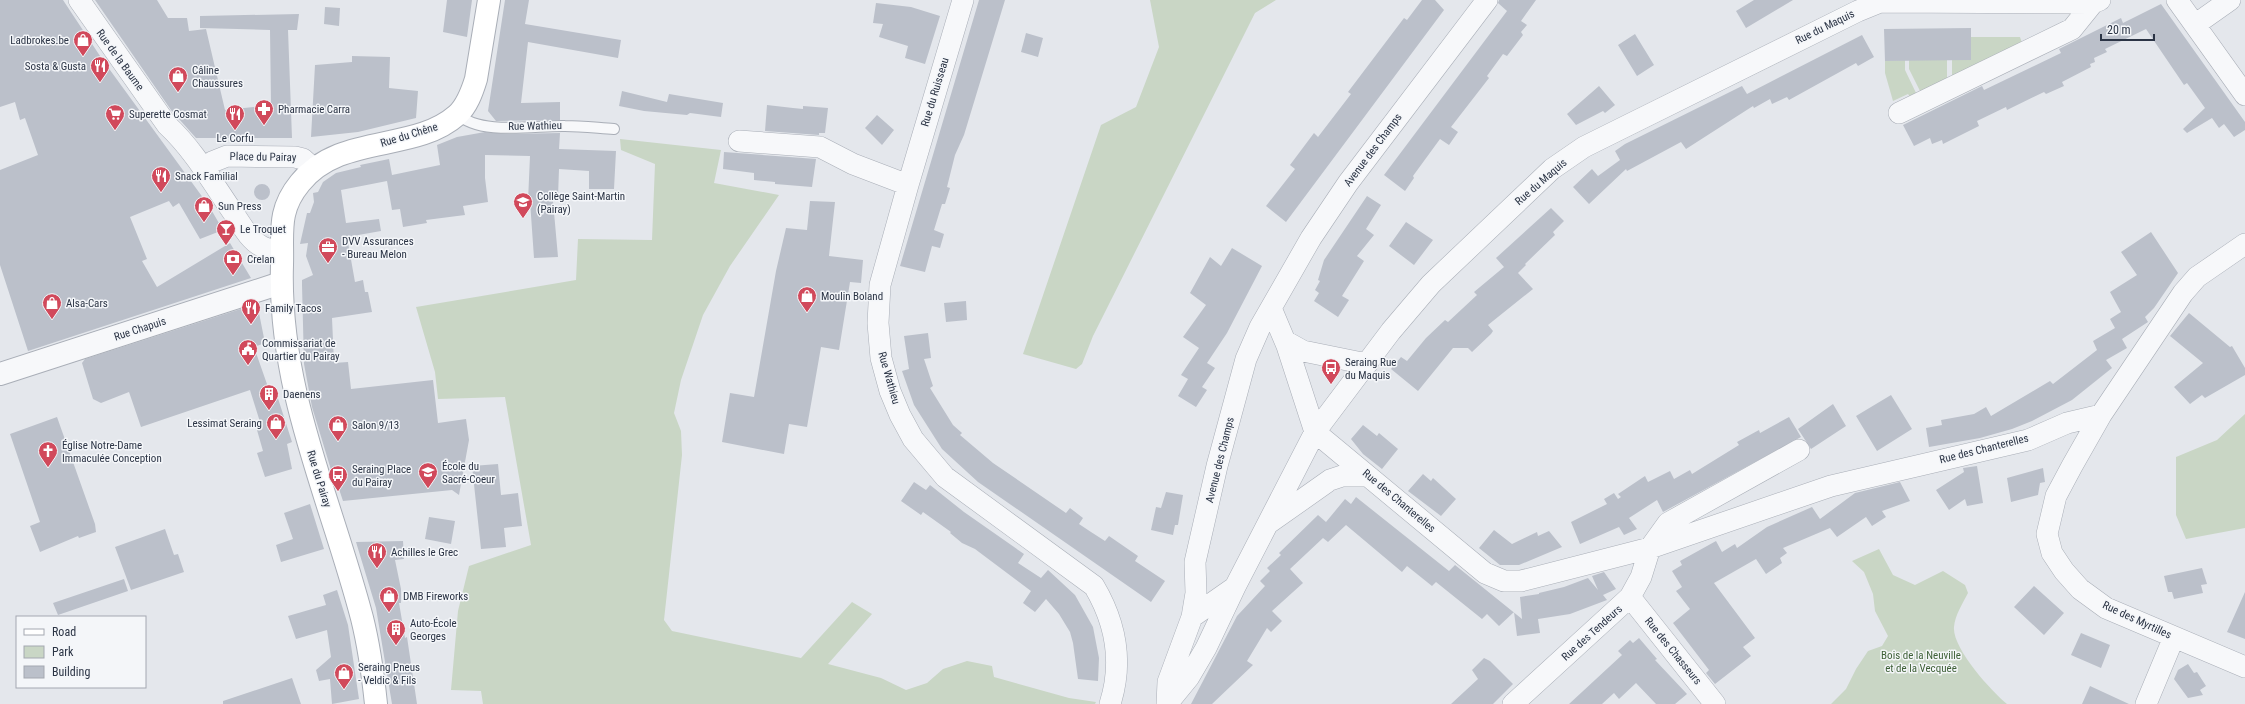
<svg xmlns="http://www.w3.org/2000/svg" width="2245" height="704" font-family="'Roboto Condensed',sans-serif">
	<rect width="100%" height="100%" fill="#e4e7ec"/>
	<path fill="#c9d6c5" d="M1150 0H1276L1255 13 1093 336 1082 364 1076 369 1023 354 1101 125 1136 107 1159 47Z
		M1971 37H2020L2022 43 1952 78V60L1971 59Z
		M1905 60V70L1917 95 1911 98 1908 94 1893 101 1885 73V61Z
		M1909 60H1947V80L1921 93 1909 69Z
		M620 139 721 150 714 183 779 195 730 266 703 315 681 380 674 413 681 431 682 455 664 620 672 631 801 658 852 602 872 614 828 664 881 678 906 690 927 683 943 669 967 661 992 666 994 677 1069 698 1096 702 1095 704H483L481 691 451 690 458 611 469 566 531 545 505 397 438 399 435 372 416 307 576 280 578 239 652 240 655 164 621 150Z
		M2245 414V528L2186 539 2176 515V457L2217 440Z
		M1879 549 1893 575 1915 585 1943 571 1965 585 1968 593C1963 603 1955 615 1954 627 1952 648 1991 691 2007 704H1831L1846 689 1856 669 1868 651 1882 646 1888 636 1875 611 1873 594 1864 572 1852 561Z"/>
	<path fill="#bbc0ca" d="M0 0H63L102 59 209 206 223 230 200 239 179 203 173 207 169 201 130 217 147 259 142 261 157 287 230 243 251 278 28 351 0 265V170L38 155 25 118 20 120 15 102 0 107Z
		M95 0H157L168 18H187L189 31 206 29 225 110 271 105 270 30 200 28V16L299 14 297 30H288L292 138H196L171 110Z
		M447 0H472L467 37 443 32Z
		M505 0H529L525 24 621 40 618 58 528 42 521 103 560 102V120L496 121 488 111Z
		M979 0H1005L964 135 955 155 947 187 950 188 945 204H942L934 230 944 234 940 248 932 246 925 272 900 266Z
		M1422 0H1435L1444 10 1286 222 1266 206 1295 169 1290 165 1314 133 1318 137 1351 94 1348 92 1404 18 1407 20Z
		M1499 0H1536L1521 21 1527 25 1521 32 1523 35 1507 56 1503 54 1487 76 1489 78 1451 127 1458 132 1449 145 1440 139 1413 176 1414 178 1405 191 1384 175 1507 11 1498 3Z
		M1754 0H1793L1746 28 1736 11Z
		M876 3 911 7 940 16 925 64 905 58 908 46 879 37 883 24 873 23Z
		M2161 4 2245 122V130L2234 137 2224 124 2219 128 2212 118 2187 133 2183 129 2205 108 2187 83 2184 85 2146 29 2105 49 2107 52 2094 58 2095 62 2090 64 2091 67 2062 82 2064 86 2046 94 2044 92 2007 110 2006 107 1977 121 1979 126 1943 144 1942 140 1932 144 1930 138 1914 146 1903 125 1982 86 1984 90 2061 53 2059 49 2121 18 2123 23Z
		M325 7 340 8 339 26 324 24Z
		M1971 28V60L1885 61 1884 29Z
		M1026 33 1043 38 1038 57 1021 52Z
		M1635 34 1654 65 1637 76 1618 45Z
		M1862 35 1874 57 1858 66 1856 63 1789 100 1787 97 1772 104 1770 99 1754 108 1753 106 1686 149 1681 142 1627 171 1626 169 1589 204 1573 187 1592 169 1598 176 1620 160 1615 151 1625 144 1742 86 1747 94Z
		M352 56 390 57 389 88 418 91 416 118 358 132 311 137 315 65 352 62Z
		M1599 86 1615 105 1605 113 1603 111 1576 125 1567 114Z
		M622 91 667 102 669 94 723 103 721 117 690 113 687 115 644 111 619 106Z
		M767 105 793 108 803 109V106L828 108 825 133H819V135L765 131Z
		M877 115 894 130 882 145 865 128Z
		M485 132 509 134 560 133 559 149 616 151 614 189H589V171L559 169 558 197 553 201 558 257 534 258 530 201H528L530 156 485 155V178L488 202 463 206 465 215 426 220 427 223 403 227 400 209 392 210 387 181 341 190 346 223 379 219 381 231 347 237 355 282 363 280 365 292H368L372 312 332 318 334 363 348 362 351 389 433 380 438 423 466 419 469 440 459 495 452 490 343 501 337 483H335L312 407 304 364 302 285V280L313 275 306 256 308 243 300 244 307 213H310L314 202 313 193 318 192 323 182 336 173 361 167 360 165 389 159 392 175 440 165 437 145 457 137Z
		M724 152 816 159 812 187 775 184V182L754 180V173L723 169Z
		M254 192a8 8 0 1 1 16 0a8 8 0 1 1-16 0Z
		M1367 196 1381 205 1366 229 1374 235 1357 256 1364 261 1342 296 1349 300 1338 317 1314 301 1319 293 1315 290 1320 281 1318 280 1324 260Z
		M810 201 835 202 829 256 863 260 861 283 850 282 839 350 821 347 807 427 789 424 784 454 722 442 730 393 754 397 776 271 786 228 807 230Z
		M1551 208 1564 221 1553 232 1555 235 1525 264 1526 265 1518 273 1533 289 1488 325 1493 331 1491 334 1472 352 1468 348H1453L1418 391 1391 369 1401 357 1407 361 1426 338 1445 320 1448 322 1477 295 1474 292 1504 267 1496 258Z
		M1406 222 1433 240 1414 265 1389 246Z
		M2151 232 2178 273 2154 308 2145 317 2148 322 2122 339 2127 348 2106 360 2112 368 2072 400 2032 421 2012 429 1980 438 1929 447 1926 428 1942 425 1941 420 1974 414 1986 407 1991 416 2050 381 2053 384 2097 350 2093 341 2115 328 2110 319 2121 312 2110 292 2137 275 2121 252Z
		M1232 248 1262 266 1227 333 1207 363 1215 368 1202 387 1207 390 1196 407 1178 396 1188 379 1181 375 1199 348 1183 337 1206 305 1190 293 1210 257 1221 266Z
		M966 301 967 320 946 322 944 303Z
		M253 305 258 308 265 343 254 347 268 387 274 386 292 442 287 444 292 469 265 477 257 453 263 451 255 423 260 422 250 390 141 427 129 392 101 403 93 399 82 363 85 359Z
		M2189 313 2230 347 2232 346 2245 368V375L2205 398 2202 395 2190 404 2174 387 2203 363 2170 336Z
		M928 333 931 358 924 359 933 386 930 388 953 425 962 433 960 435 993 463 1066 513 1070 508 1083 518 1079 524 1091 532 1105 541 1109 536 1138 556 1135 561 1165 581 1151 602 978 482 942 449 914 405 902 371 909 369 904 336Z
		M1891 395 1912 429 1877 451 1856 416Z
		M1833 404 1846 426 1811 449 1798 429Z
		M57 417 95 524 96 532 79 538 78 536 40 552 30 526 40 522 10 434Z
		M1789 417 1801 437 1663 512 1657 500 1629 518 1637 529 1624 535 1619 527 1580 544 1571 522 1607 504 1604 499 1614 493 1618 499 1621 497 1618 494 1645 476 1648 482 1670 471 1674 479 1690 470 1692 474 1739 445 1737 442 1759 430 1760 433Z
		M1363 425 1377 436 1379 433 1398 449 1382 469 1363 454 1351 439Z
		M498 464 501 495 518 493 522 526 504 528 506 547 481 549 472 466Z
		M1977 466 1983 503 1967 506 1965 499 1949 510 1936 490 1964 472 1963 468Z
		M2043 468 2045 482 2040 483 2038 495 2011 502 2007 478Z
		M1423 474 1431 481 1433 478 1456 499 1441 516 1408 491Z
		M914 482 926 490 930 485 964 512 1024 554 1018 563 1041 578 1048 570 1075 595 1093 627 1099 658 1098 681 1078 679 1073 643 1070 632 1059 614 1046 599 1035 612 1023 603 1031 591 975 549 962 543 950 533 951 532 923 512 921 515 901 501Z
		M1900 482 1910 501 1882 511 1886 517 1872 526 1866 517 1837 537 1830 528 1783 548 1787 553 1780 558 1782 563 1766 574 1756 559 1714 583 1755 638 1743 647 1751 656 1715 684 1706 673 1709 670 1673 623 1690 609 1676 591 1682 587 1672 571 1682 565 1680 561 1716 541 1722 552 1735 544 1737 548 1767 527 1812 507 1820 519 1855 493Z
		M1166 492 1183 495 1178 525H1175L1173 535 1151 530 1156 507 1161 508Z
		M1356 497 1449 571 1455 565 1522 619 1520 597 1539 594V593L1564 587 1588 578 1598 590 1592 576 1604 572 1616 589 1603 595 1607 600 1570 614 1538 619 1540 633 1517 636 1514 612 1499 626 1487 614 1482 619 1436 582 1432 586 1407 566 1402 572 1346 525 1328 542 1323 538 1290 569 1303 583 1272 611 1282 621 1271 632 1267 628 1247 661 1253 665 1212 704H1191L1237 616 1265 586 1260 581 1270 571 1267 568 1281 555 1279 553 1318 515 1326 522 1345 499 1351 504Z
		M310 504 324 549 281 562 276 545 293 539 284 513Z
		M429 517 455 521 451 544 425 539Z
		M165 529 174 555 178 554 184 572 131 590 115 547Z
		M1494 530 1512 544 1537 532 1538 536 1549 531 1562 547 1519 565H1500L1479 548Z
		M403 541 404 559 395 560 401 589V603H399L405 638 407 637 417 704H392L376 608 356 542Z
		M2202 568 2207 584 2201 585 2203 593 2174 599 2172 592H2168L2164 576Z
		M124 579 128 591 58 615 53 603Z
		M2034 586 2064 613 2044 635 2014 607Z
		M337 590 348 625 359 699 332 704 330 679 319 681 316 670 331 657 327 630 296 639 288 616 326 605 323 595Z
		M2245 592V639L2227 632Z
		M2081 633 2110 645 2101 668 2071 655Z
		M1639 638 1657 659 1655 660 1687 694 1675 704H1656L1636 683 1619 699 1614 693 1602 704H1569L1622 655 1618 651 1630 640 1633 643Z
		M1484 658 1490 661 1513 684 1493 704H1451L1478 679 1472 670Z
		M2188 664 2194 673 2197 672 2206 686 2200 690 2203 695 2188 698 2174 679 2178 670Z
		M292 678 301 704H223V701Z
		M2090 686 2129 704H2082Z"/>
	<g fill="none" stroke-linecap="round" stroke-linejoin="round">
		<g stroke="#a9aeb7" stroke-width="12">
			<path id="service" d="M458 114C479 136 537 125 565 126 581 126 598 128 614 129"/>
		</g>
		<g stroke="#a9aeb7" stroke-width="22">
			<path id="minor" d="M79 0 167 125C193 149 212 182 232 211 240 222 248 239 261 246 267 250 275 250 282 250
				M963 0 908 185 880 285 878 323 881 358 890 391 900 415 913 439 945 477 1094 586C1116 623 1123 663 1110 704
				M2177 0 2245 95
				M1881 2 2093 3 2100 0
				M2196 24 2230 0
				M1899 113 2072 29 2093 3
				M739 141 820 147 853 164 908 185
				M207 174 212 162 227 156 295 157 303 159 313 168
				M2245 244 2197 277 2183 293 2101 415 2072 466 2056 496 2047 534 2052 553 2064 571 2080 589 2106 608 2245 667
				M1271 308 1287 346 1315 432
				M1285 341 1303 351 1367 364
				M1315 432 1485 573 1504 581H1521L1650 548 1831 486 2028 440 2067 423 2101 415
				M1269 523 1330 480 1342 476H1368
				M1630 597 1715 704
				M1192 617 1196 593 1195 562 1217 466 1246 359 1260 327 1311 238 1348 183 1487 0
				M1167 704 1189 677 1206 648 1235 587 1315 432 1391 331 1431 284 1552 169 1584 147 1858 11 1885 0
				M1167 704 1168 682 1192 617 1235 587
				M1513 704 1630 597 1641 577 1650 548 1668 523 1799 450
				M2146 704 2174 637"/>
		</g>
		<g stroke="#a9aeb7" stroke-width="24">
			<path id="tertiary" d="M0 374 281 283"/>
		</g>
		<g stroke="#a9aeb7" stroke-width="24">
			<path id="secondary" d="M376 704C373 675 369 646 362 618 331 499 278 391 282 265 283 232 277 211 300 183 340 133 414 153 457 115 467 106 472 92 476 79L489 0"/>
		</g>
		<use href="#service" stroke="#f7f8fa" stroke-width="10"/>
		<use href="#minor" stroke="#f7f8fa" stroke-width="21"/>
		<use href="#tertiary" stroke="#f7f8fa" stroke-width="22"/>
		<use href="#secondary" stroke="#fff" stroke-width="22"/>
	</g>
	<defs>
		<g id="shop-pin" transform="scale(1)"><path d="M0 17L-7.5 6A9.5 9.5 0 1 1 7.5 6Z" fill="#d1495b" stroke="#f4f6f9"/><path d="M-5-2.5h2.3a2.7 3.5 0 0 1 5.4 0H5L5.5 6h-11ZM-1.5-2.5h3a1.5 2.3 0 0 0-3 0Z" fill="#fff"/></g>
		<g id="restaurant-pin" transform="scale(1)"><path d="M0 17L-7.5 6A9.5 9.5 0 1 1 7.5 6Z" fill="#d1495b" stroke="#f4f6f9"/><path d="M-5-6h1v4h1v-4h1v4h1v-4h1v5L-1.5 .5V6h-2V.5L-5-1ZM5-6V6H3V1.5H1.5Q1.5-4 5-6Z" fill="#fff"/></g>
		<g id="pharmacy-pin" transform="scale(1)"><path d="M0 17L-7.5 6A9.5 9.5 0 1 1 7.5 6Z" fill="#d1495b" stroke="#f4f6f9"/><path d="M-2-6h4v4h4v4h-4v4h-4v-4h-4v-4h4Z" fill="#fff"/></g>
		<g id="supermarket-pin" transform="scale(1)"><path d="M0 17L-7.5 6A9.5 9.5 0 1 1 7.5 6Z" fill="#d1495b" stroke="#f4f6f9"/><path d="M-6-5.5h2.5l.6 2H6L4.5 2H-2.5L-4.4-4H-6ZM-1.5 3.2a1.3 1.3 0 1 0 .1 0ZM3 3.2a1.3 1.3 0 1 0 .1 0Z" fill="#fff"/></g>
		<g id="school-pin" transform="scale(1)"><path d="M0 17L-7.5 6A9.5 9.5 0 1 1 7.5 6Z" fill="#d1495b" stroke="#f4f6f9"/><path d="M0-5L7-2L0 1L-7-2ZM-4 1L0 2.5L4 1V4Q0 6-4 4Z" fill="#fff"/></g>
		<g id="bar-pin" transform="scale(1)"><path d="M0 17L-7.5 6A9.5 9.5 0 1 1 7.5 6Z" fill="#d1495b" stroke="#f4f6f9"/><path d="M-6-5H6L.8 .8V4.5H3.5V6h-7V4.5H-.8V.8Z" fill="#fff"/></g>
		<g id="office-pin" transform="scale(1)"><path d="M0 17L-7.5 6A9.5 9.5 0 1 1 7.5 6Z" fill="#d1495b" stroke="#f4f6f9"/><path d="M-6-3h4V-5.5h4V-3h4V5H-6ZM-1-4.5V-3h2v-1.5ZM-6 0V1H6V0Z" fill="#fff"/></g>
		<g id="bank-pin" transform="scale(1)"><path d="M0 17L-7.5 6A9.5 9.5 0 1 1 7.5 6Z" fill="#d1495b" stroke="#f4f6f9"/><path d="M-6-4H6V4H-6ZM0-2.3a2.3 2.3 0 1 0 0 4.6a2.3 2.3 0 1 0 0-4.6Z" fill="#fff"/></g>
		<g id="civic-pin" transform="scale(1)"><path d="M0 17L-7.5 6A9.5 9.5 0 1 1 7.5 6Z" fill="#d1495b" stroke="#f4f6f9"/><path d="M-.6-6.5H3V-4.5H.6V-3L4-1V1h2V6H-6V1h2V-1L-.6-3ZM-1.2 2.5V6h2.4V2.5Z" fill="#fff"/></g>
		<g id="bus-pin" transform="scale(1)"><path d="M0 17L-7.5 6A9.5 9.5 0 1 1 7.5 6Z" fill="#d1495b" stroke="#f4f6f9"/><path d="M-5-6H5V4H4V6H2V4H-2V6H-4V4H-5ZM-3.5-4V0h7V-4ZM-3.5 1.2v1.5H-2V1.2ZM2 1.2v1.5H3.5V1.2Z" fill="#fff"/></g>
		<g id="building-pin" transform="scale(1)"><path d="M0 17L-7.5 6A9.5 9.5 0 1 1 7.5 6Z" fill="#d1495b" stroke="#f4f6f9"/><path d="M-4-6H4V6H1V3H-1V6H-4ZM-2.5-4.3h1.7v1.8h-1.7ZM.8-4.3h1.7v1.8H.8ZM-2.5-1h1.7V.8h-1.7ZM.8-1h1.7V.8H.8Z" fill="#fff"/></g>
		<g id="church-pin" transform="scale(1)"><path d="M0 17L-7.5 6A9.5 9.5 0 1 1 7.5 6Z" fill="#d1495b" stroke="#f4f6f9"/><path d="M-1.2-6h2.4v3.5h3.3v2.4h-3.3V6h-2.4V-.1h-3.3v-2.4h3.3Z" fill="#fff"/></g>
	</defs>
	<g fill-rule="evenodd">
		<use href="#shop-pin" x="83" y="40"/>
		<use href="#restaurant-pin" x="100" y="66"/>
		<use href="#shop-pin" x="178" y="76"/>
		<use href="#pharmacy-pin" x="264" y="109"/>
		<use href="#supermarket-pin" x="115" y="114"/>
		<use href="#restaurant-pin" x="235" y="114"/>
		<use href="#restaurant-pin" x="161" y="176"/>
		<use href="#school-pin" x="523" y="202"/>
		<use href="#shop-pin" x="204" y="206"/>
		<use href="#bar-pin" x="226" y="229"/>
		<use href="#office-pin" x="328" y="247"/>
		<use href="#bank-pin" x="233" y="259"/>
		<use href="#shop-pin" x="807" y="296"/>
		<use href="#shop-pin" x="52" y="303"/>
		<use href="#restaurant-pin" x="251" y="308"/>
		<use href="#civic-pin" x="248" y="349"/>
		<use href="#bus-pin" x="1331" y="368"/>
		<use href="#building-pin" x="269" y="394"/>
		<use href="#shop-pin" x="276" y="423"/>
		<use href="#shop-pin" x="338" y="425"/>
		<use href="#church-pin" x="48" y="451"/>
		<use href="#school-pin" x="428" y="472"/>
		<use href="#bus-pin" x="338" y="475"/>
		<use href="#restaurant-pin" x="377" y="552"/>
		<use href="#shop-pin" x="389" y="596"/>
		<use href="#building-pin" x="396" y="629"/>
		<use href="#shop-pin" x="344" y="673"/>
	</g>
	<g text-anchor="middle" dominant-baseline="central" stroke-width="3" stroke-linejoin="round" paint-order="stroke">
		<g font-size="11" fill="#2b3445" stroke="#f4f6f9">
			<text transform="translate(1825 27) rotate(-26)">Rue du Maquis</text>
			<text transform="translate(120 60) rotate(54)">Rue de la Baume</text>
			<text transform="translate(935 92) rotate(-73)">Rue du Ruisseau</text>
			<text transform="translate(535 126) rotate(-1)">Rue Wathieu</text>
			<text transform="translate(409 135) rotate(-17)">Rue du Chêne</text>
			<text transform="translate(1373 150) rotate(-53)">Avenue des Champs</text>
			<text transform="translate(263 157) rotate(1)">Place du Pairay</text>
			<text transform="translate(1541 182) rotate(-41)">Rue du Maquis</text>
			<text transform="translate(140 329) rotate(-18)">Rue Chapuis</text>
			<text transform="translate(889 378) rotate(74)">Rue Wathieu</text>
			<text transform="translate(1984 449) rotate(-14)">Rue des Chanterelles</text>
			<text transform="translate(1220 460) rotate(-76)">Avenue des Champs</text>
			<text transform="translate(319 479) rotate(73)">Rue du Pairay</text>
			<text transform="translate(1399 501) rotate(40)">Rue des Chanterelles</text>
			<text transform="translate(2137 620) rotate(25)">Rue des Myrtilles</text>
			<text transform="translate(1592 633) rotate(-42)">Rue des Tendeurs</text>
			<text transform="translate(1673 651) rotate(51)">Rue des Chasseurs</text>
		</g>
		<g font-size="11" fill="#2b3445" stroke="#f4f6f9" text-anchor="start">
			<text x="69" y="40" text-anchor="end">Ladbrokes.be</text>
			<text x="86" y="66" text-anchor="end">Sosta &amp; Gusta</text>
			<text x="192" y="70">Câline<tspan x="192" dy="13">Chaussures</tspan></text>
			<text x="278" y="109">Pharmacie Carra</text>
			<text x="129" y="114">Superette Cosmat</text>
			<text x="235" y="138" text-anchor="middle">Le Corfu</text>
			<text x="175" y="176">Snack Familial</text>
			<text x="537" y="196">Collège Saint-Martin<tspan x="537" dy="13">(Pairay)</tspan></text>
			<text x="218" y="206">Sun Press</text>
			<text x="240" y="229">Le Troquet</text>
			<text x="342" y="241">DVV Assurances<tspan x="342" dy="13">- Bureau Melon</tspan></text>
			<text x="247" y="259">Crelan</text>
			<text x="821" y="296">Moulin Boland</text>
			<text x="66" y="303">Alsa-Cars</text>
			<text x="265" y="308">Family Tacos</text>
			<text x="262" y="343">Commissariat de<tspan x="262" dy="13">Quartier du Pairay</tspan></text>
			<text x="1345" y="362">Seraing Rue<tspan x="1345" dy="13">du Maquis</tspan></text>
			<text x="283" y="394">Daenens</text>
			<text x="262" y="423" text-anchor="end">Lessimat Seraing</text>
			<text x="352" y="425">Salon 9/13</text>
			<text x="62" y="445">Église Notre-Dame<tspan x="62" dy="13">Immaculée Conception</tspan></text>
			<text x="442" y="466">École du<tspan x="442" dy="13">Sacré-Coeur</tspan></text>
			<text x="352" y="469">Seraing Place<tspan x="352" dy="13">du Pairay</tspan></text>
			<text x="391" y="552">Achilles le Grec</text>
			<text x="403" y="596">DMB Fireworks</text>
			<text x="410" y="623">Auto-École<tspan x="410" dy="13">Georges</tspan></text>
			<text x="358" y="667">Seraing Pneus<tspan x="358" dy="13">- Veldic &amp; Fils</tspan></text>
		</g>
		<g font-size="11" fill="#3f6138" stroke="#f4f6f9">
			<text x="1921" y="655">Bois de la Neuville<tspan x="1921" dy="13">et de la Vecquée</tspan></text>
		</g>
	</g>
	<rect x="16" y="616" width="130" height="72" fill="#f4f6f9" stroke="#a4a8b1"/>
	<rect x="24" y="629" width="20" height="6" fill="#ffffff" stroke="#a4a8b1"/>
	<text x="52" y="636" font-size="12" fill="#2b3445">Road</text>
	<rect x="24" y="646" width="20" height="12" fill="#c9d6c5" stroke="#a4a8b1"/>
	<text x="52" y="656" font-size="12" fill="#2b3445">Park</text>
	<rect x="24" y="666" width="20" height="12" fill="#bbc0ca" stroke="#a4a8b1"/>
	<text x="52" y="676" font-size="12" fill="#2b3445">Building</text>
	<path d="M2101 34v6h53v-6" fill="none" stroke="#2b3445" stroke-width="2"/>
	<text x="2107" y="34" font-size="12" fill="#2b3445" stroke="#f4f6f9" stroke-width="3" paint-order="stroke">20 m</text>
</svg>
